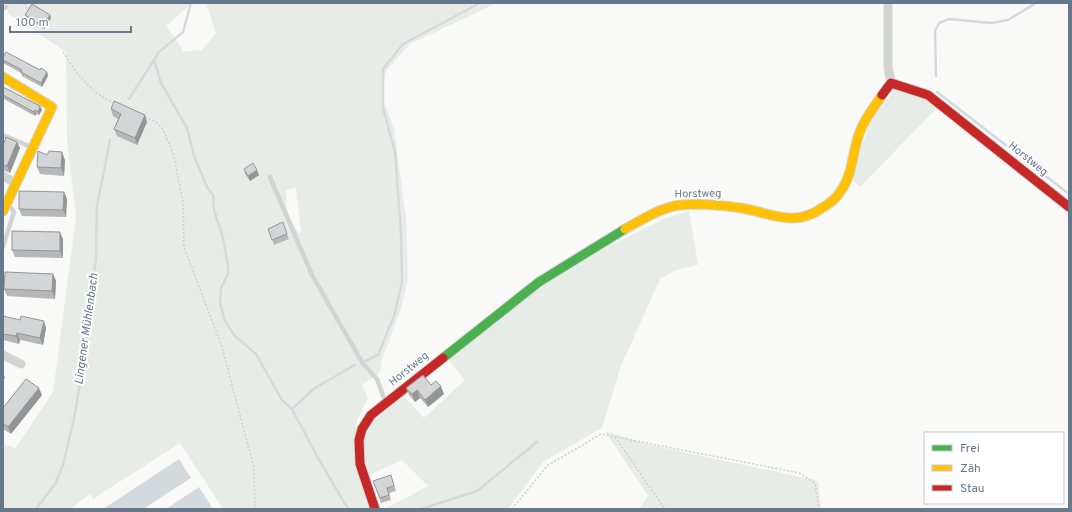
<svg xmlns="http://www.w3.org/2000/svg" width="1072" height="512" font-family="Overpass,sans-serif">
	<rect width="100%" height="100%" fill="#f9f9f8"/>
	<path fill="#e8ece6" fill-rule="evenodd" d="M5 3H192L166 26 182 48V52L202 50 216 33 206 3H497L410 44 386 71 382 96 394 129 406 218 408 279 401 309 382 359 380 373 362 385 368 398 357 420 356 436 404 396 424 418 465 380 447 358 520 301 602 250 663 219 689 211 698 265 676 270 660 279 621 366 602 428 544 461 508 509H385L428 486 402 460 367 476 378 509H223L180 443 93 499 90 494 70 509H3V443L15 449 53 392 76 217 67 139 66 52 9 14ZM296 188 301 233 300 234 287 217 286 190Z
		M894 91 911 92 938 107 860 187 852 180 867 130 876 113Z
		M605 431 646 444 815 480 818 482 821 509H639L648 496Z"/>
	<path fill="#d3dade" d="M179 459 191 478 143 509H103Z
		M199 487 213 509H166Z"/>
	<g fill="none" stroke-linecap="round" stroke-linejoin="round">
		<path stroke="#d3dade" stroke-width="2.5" d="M154 60 161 83 187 128 194 156 207 187 213 195 214 210 223 238 228 266V274L221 288 220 302 224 319 234 335 256 354 282 400 292 409 318 458 348 509
			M936 76 935 31 939 23 949 19 991 23 1008 20 1036 3
			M937 92 1069 194
			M129 99 159 52 183 32 191 3
			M365 361 378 355 394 316 402 282 401 233 395 152 383 108V69L403 44 480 3
			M292 409 315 388 355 365
			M36 509 55 484 63 465 75 414 84 357 96 257 97 206 110 140
			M421 509 477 491 537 442"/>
		<g stroke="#d6d7d7" stroke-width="11">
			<path id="fast" d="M443 358 539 282 625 229"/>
		</g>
		<g stroke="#d6d7d7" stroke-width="11">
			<path id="slow" d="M3 77 52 107 3 211
				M625 229C641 220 662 207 680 205 700 203 721 205 741 208 771 213 794 228 822 208 829 204 836 199 840 192 854 174 852 149 861 129 866 117 875 106 882 95"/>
		</g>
		<g stroke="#d6d7d7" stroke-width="11">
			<path id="jam" d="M882 95 891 83 928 95 1069 207
				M375 509 360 464 359 440 362 429 371 415 443 358"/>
		</g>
		<path stroke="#cecfd1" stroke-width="1.5" stroke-dasharray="2 2" stroke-linecap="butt" d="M25 3 27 9
			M63 52C76 73 91 93 114 103
			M145 117 156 122 163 129 174 156 183 203 184 247 222 347 254 468 255 509
			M615 437 665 509
			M512 509 547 466 601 434 799 473 815 483 819 509"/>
		<path stroke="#d2d3d3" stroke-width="4.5" d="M3 9 6 7
			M3 135 31 147
			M270 177 312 275 363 364 377 379 385 401
			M3 247 14 212 11 208 6 207"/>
		<path stroke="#d2d3d3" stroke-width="9" d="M888 3V67L891 83
			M3 176 15 183
			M3 355 21 364"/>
		<use href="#fast" stroke="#4caf50" stroke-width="9"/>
		<use href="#slow" stroke="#ffc107" stroke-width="9"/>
		<use href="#jam" stroke="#c62828" stroke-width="9"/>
	</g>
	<path fill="#b6b7b8" d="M25 15H50L51 18 44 29 26 17Z
		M3 57 40 70 47 72 48 76 42 87 22 76 21 73 3 63Z
		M3 87 40 106 42 110 39 115 36 114 35 116 4 99 3 101Z
		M111 109 147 122 137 145 117 136 114 129 118 119 113 116Z
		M3 142H17L20 148 10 173 3 170Z
		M47 155 65 160 64 176 40 174 37 167Z
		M244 169 259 175 250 181 245 174Z
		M64 192 67 199 66 217 22 216 19 209Z
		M283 222 289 239 274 245 268 229Z
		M63 239V258L15 257 12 250Z
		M53 274 56 281 55 299 7 296 4 289Z
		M3 316 46 328 43 345 20 340 19 344 3 340Z
		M431 385 444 394 428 407 420 398 415 402 409 395 406 388Z
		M42 395 11 434 3 429V408Z
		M391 475 396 491 389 493 391 500 381 503 373 481Z"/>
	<path fill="#949596" d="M50 15 51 18 44 29 43 26Z
		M47 72 48 76 42 87 41 83Z
		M40 106 42 110 39 115 38 112Z
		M35 110 36 114 35 116 34 112Z
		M145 115 147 122 137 145 135 138Z
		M17 142 20 148 10 173 7 166Z
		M62 152 65 160 64 176 61 168Z
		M257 170 259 175 250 181 248 176Z
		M64 192 67 199 66 217 63 210Z
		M60 232 63 239V258L60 251Z
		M53 274 56 281 55 299 52 291Z
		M44 321 46 328 43 345 40 338Z
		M17 333 20 340 19 344 16 336Z
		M3 373 5 378 3 380Z
		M441 386 444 394 428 407 425 400Z
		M39 388 42 395 11 434 8 427Z
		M417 390 420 398 415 402 412 394Z"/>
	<path fill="#d4d5d6" stroke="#949596" d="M32 4 50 15 43 26 25 15Z
		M6 52 40 70 41 68 47 72 41 83 21 72 22 70 3 60V57Z
		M3 87 40 106 38 112 35 110 34 112 3 95Z
		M114 101 145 115 135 138 114 129 121 114 111 109Z
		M6 137 17 142 7 166 3 165V142L4 143Z
		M38 151 47 155 49 151 62 152 61 168 37 167Z
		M253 163 257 170 248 176 244 169Z
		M19 191 64 192 63 210 19 209Z
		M283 222 287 234 272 240 268 229Z
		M12 231 60 232V251L12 250Z
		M5 272 53 274 52 291 4 289Z
		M3 316 20 320 21 316 44 321 40 338 17 333 16 336 3 334Z
		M423 375 431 385 436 381 441 386 425 400 417 390 412 394 406 388Z
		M26 379 39 388 8 427 3 423V408Z
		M391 475 394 486 387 488 389 495 380 498 373 481Z"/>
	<g text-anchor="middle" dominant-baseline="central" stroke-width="4" stroke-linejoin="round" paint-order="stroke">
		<g font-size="11" fill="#66788b" stroke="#fff">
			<text transform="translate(1028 159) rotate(39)">Horstweg</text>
			<text transform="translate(698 194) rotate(-1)">Horstweg</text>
			<text transform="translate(409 369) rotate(-39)">Horstweg</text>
		</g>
		<g font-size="12" font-style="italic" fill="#627a86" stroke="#fff">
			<text transform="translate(87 329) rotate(-82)">Lingener Mühlenbach</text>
		</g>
	</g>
	<rect width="1072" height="512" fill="none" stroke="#66788b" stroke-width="8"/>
	<rect x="924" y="432" width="140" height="72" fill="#ffffff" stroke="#c2c9d1"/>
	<rect x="932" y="445" width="20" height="6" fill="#4caf50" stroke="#c2c9d1"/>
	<text x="960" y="452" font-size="12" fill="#66788b">Frei</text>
	<rect x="932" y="465" width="20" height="6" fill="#ffc107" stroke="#c2c9d1"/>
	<text x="960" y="472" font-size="12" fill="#66788b">Zäh</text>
	<rect x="932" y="485" width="20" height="6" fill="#c62828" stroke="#c2c9d1"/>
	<text x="960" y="492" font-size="12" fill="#66788b">Stau</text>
	<path d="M10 26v6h121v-6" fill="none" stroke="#66788b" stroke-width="2"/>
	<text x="16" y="26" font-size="12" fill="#66788b" stroke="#ffffff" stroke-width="3" paint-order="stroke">100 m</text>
</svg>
